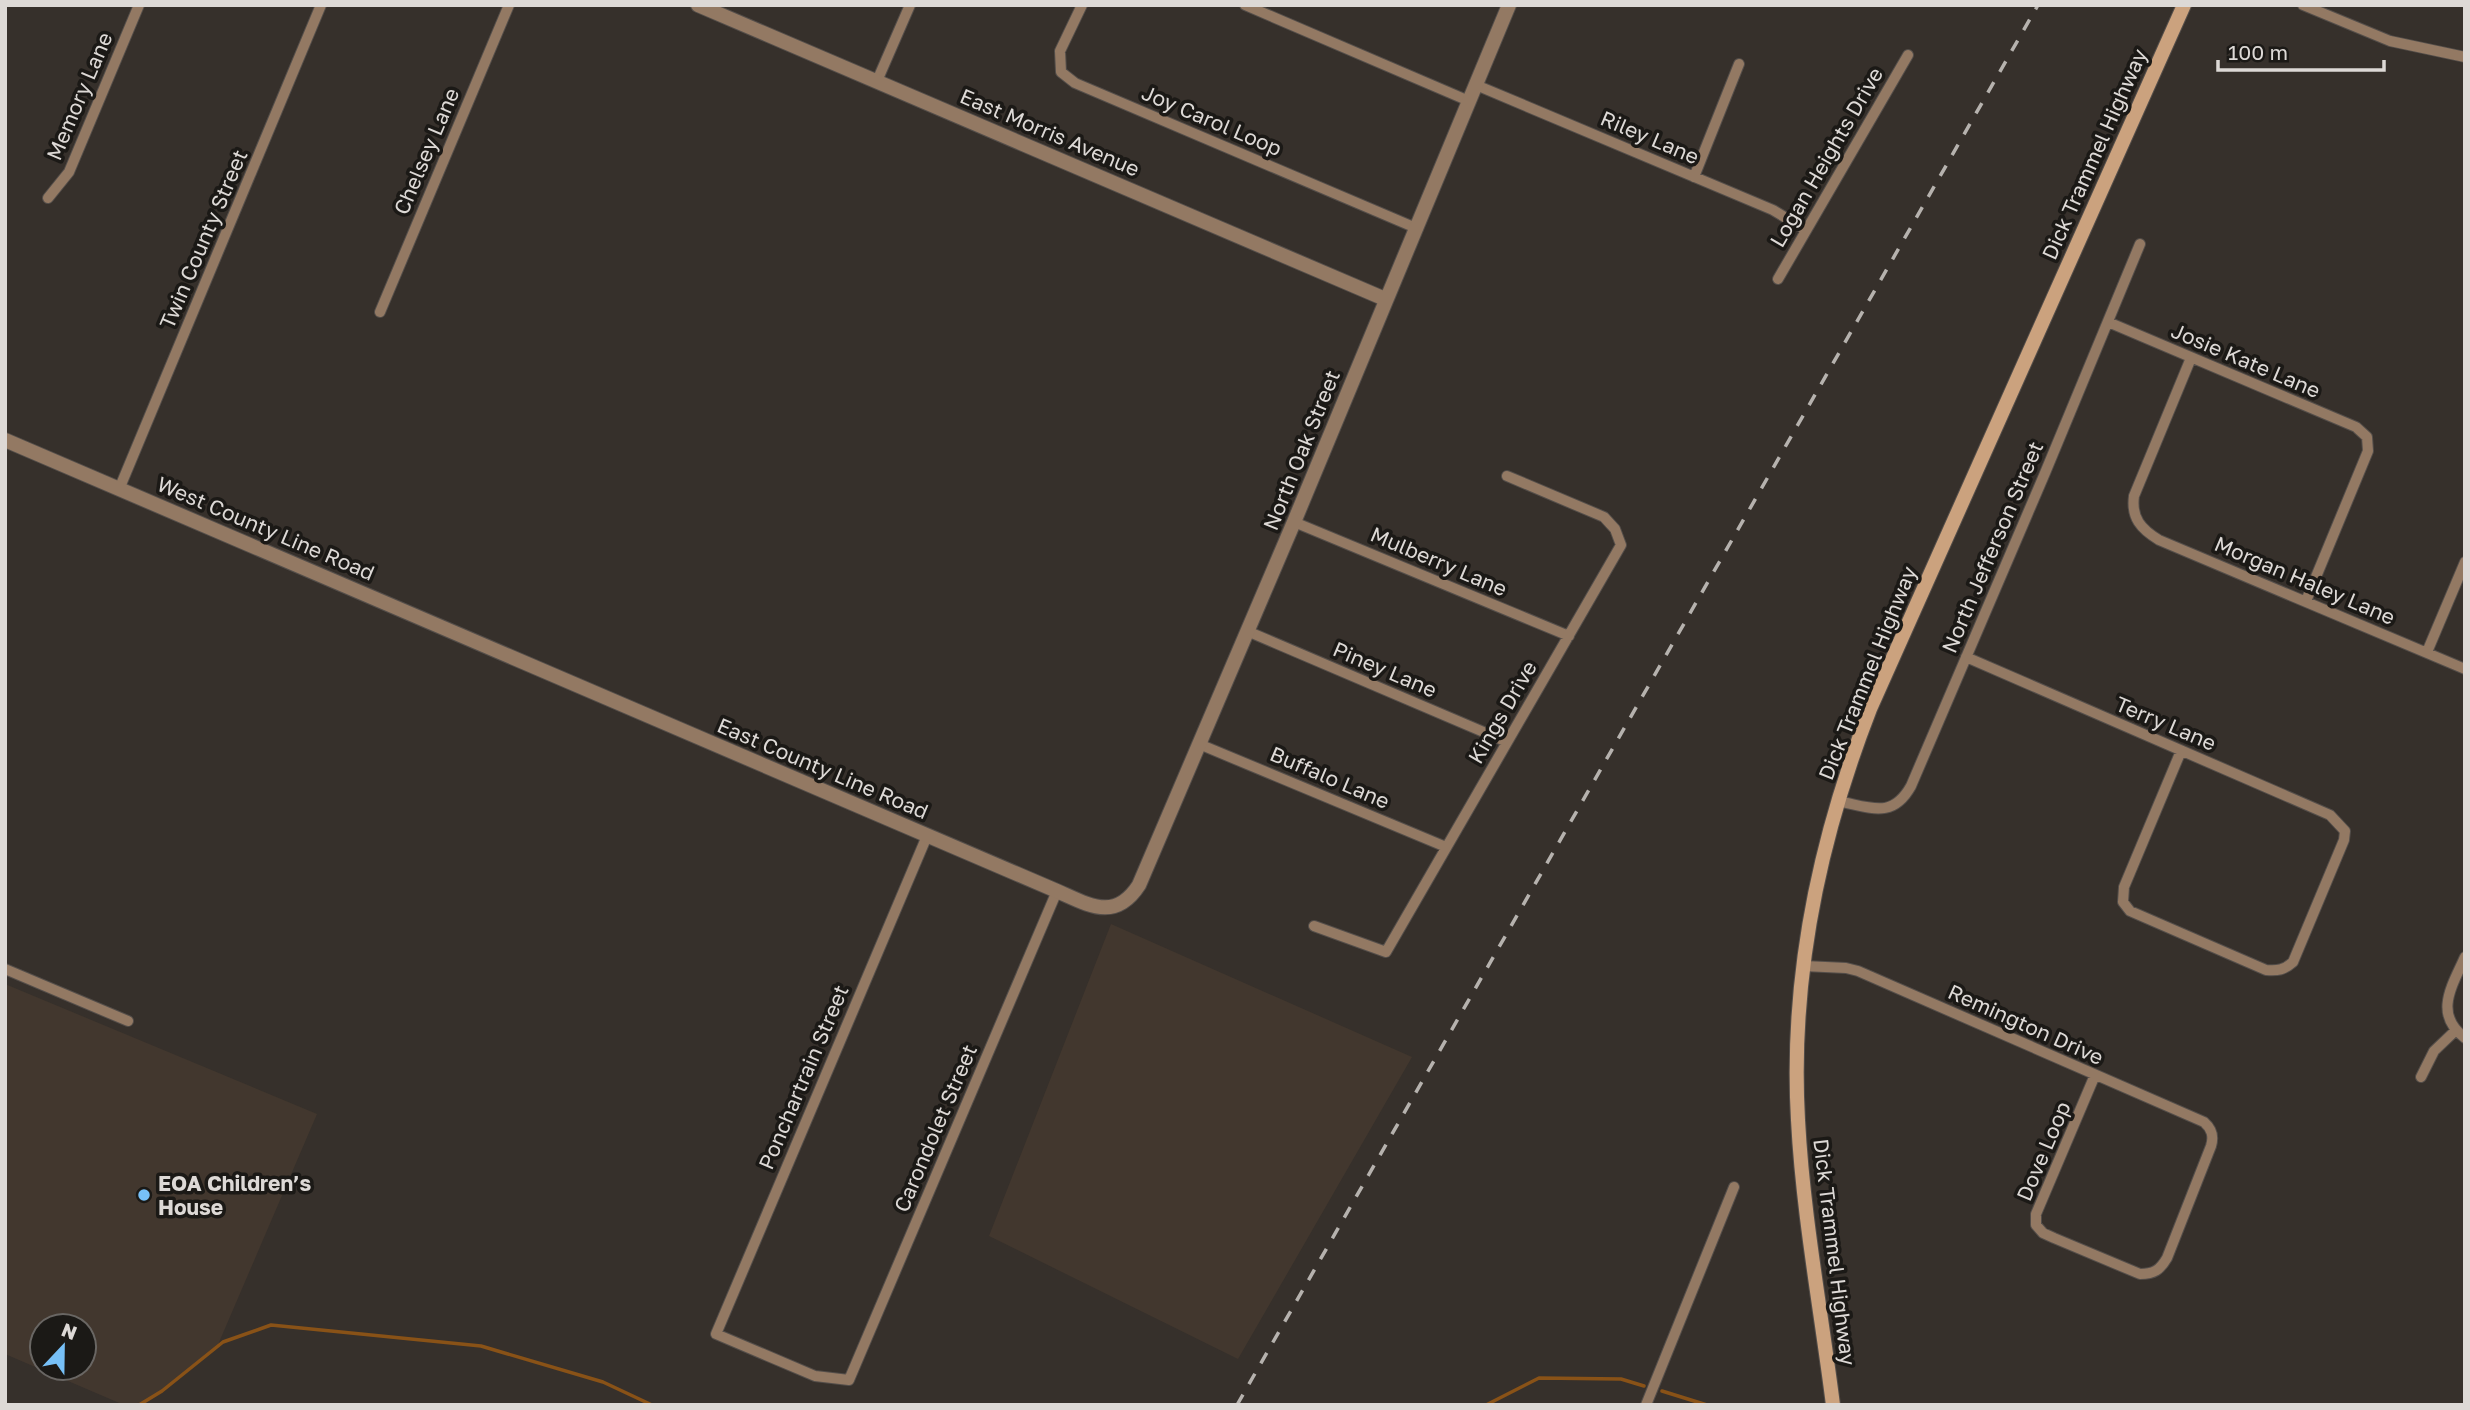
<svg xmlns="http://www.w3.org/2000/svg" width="2470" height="1410" font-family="'Golos Text',sans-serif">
	<rect width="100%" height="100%" fill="#36302b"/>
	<path fill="#42372e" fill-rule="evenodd" d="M1111 924 1412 1057 1238 1359 989 1236Z
		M5 984 317 1114 217 1347 162 1391 139 1405H124L5 1354ZM42 1326H84V1368H42Z"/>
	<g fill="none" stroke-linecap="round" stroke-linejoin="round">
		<path stroke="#895217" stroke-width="3.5" d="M1662 1391 1707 1405
			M139 1405 162 1391 223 1342 271 1325 481 1346 603 1382 652 1405
			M1486 1405 1539 1378 1621 1379 1644 1386"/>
		<g stroke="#544e4a" stroke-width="12">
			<path id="minor" d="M1082 5 1060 51 1061 72 1075 83 1416 228
				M1245 5 1469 101
				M2303 5 2390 41 2465 57
				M877 81 910 5
				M1476 85 1773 210 1806 230
				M1694 177 1739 64
				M48 198 69 172 139 5
				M1778 279 1908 55
				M380 312 509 5
				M2108 322 2356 427 2367 437 2368 451 2306 601
				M2191 358 2134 496C2131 518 2141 529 2159 540L2465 669
				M120 487 321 5
				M1294 522 1569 636
				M1247 631 1507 742
				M2427 652 2465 562
				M1966 657 2330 815 2345 831 2344 840 2293 962C2284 970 2278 971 2266 970L2130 911 2123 902 2124 887 2181 751
				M1199 744 1446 847
				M1837 801C1870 807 1892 820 1911 786L2045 473 2140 244
				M927 836 716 1334 815 1376 849 1380 1057 891
				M1314 926 1386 952 1621 545 1615 529 1604 517 1507 476
				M2465 957C2452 986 2433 1014 2465 1038
				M1804 966 1846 968 1858 971 2204 1122C2212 1129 2214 1136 2211 1146L2167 1258C2160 1270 2154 1274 2140 1274L2054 1238 2043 1233 2036 1225V1214L2095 1075
				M5 969 128 1021
				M2421 1077 2434 1051 2455 1031
				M1646 1405 1734 1187"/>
		</g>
		<g stroke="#544e4a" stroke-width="16">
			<path id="tertiary" d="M698 5 1385 299
				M5 440 1057 891C1089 905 1115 922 1139 885L1294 522 1509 5"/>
		</g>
		<g stroke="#544e4a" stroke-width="16">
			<path id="secondary" d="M1833 1405C1821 1310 1803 1215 1798 1120 1790 980 1819 840 1870 709L2184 5"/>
		</g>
		<use href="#minor" stroke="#937963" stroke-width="10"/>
		<use href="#tertiary" stroke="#937963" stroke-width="14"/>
		<use href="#secondary" stroke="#cba27e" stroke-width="14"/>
		<path stroke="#b6b2ae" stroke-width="3.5" stroke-dasharray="12 12" stroke-linecap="butt" d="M1237 1405 2038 5"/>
	</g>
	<circle fill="#77c0f7" stroke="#1b1916" stroke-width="2.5" cx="144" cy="1195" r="7"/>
	<g text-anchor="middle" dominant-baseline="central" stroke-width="7" stroke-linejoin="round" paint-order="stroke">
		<g font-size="21" fill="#ddd9d6" stroke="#1b1916">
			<text transform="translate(79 96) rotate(-67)">Memory Lane</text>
			<text transform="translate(1212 120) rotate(23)">Joy Carol Loop</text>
			<text transform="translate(1050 132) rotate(23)">East Morris Avenue</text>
			<text transform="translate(1650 137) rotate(23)">Riley Lane</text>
			<text transform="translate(426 151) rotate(-67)">Chelsey Lane</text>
			<text transform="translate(2094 154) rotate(-66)">Dick Trammel Highway</text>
			<text transform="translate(1826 157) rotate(-60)">Logan Heights Drive</text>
			<text transform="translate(203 239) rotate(-67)">Twin County Street</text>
			<text transform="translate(2246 360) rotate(23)">Josie Kate Lane</text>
			<text transform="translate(1301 450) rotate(-68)">North Oak Street</text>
			<text transform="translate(266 528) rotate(23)">West County Line Road</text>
			<text transform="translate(1992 547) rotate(-67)">North Jefferson Street</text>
			<text transform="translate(1439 561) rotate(23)">Mulberry Lane</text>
			<text transform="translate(2305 580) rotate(23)">Morgan Haley Lane</text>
			<text transform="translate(1385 669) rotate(23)">Piney Lane</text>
			<text transform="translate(1867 673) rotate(-68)">Dick Trammel Highway</text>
			<text transform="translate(1502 712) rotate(-60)">Kings Drive</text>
			<text transform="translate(2166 723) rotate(23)">Terry Lane</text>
			<text transform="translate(823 768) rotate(23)">East County Line Road</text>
			<text transform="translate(1330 777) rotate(23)">Buffalo Lane</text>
			<text transform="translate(2026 1024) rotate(24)">Remington Drive</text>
			<text transform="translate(803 1077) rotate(-67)">Ponchartrain Street</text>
			<text transform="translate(935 1128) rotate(-67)">Carondolet Street</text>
			<text transform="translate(2043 1151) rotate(-67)">Dove Loop</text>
			<text transform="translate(1835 1252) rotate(83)">Dick Trammel Highway</text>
		</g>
		<g font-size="21" font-weight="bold" fill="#ddd9d6" stroke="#1b1916" text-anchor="start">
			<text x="158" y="1183">EOA Children’s<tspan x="158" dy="24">House</tspan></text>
		</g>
	</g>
	<rect width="2470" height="1410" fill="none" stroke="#ddd9d6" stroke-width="14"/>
	<g transform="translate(63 1347) rotate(22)"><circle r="33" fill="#1b1916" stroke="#696663" stroke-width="2"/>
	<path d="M0-5L12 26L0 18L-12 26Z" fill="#77c0f7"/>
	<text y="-10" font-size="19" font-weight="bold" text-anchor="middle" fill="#ddd9d6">N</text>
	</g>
	<path d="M2218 60v10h166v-10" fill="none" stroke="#ddd9d6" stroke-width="3.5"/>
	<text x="2228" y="60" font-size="21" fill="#ddd9d6" stroke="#1b1916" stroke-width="5" paint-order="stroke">100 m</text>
</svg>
